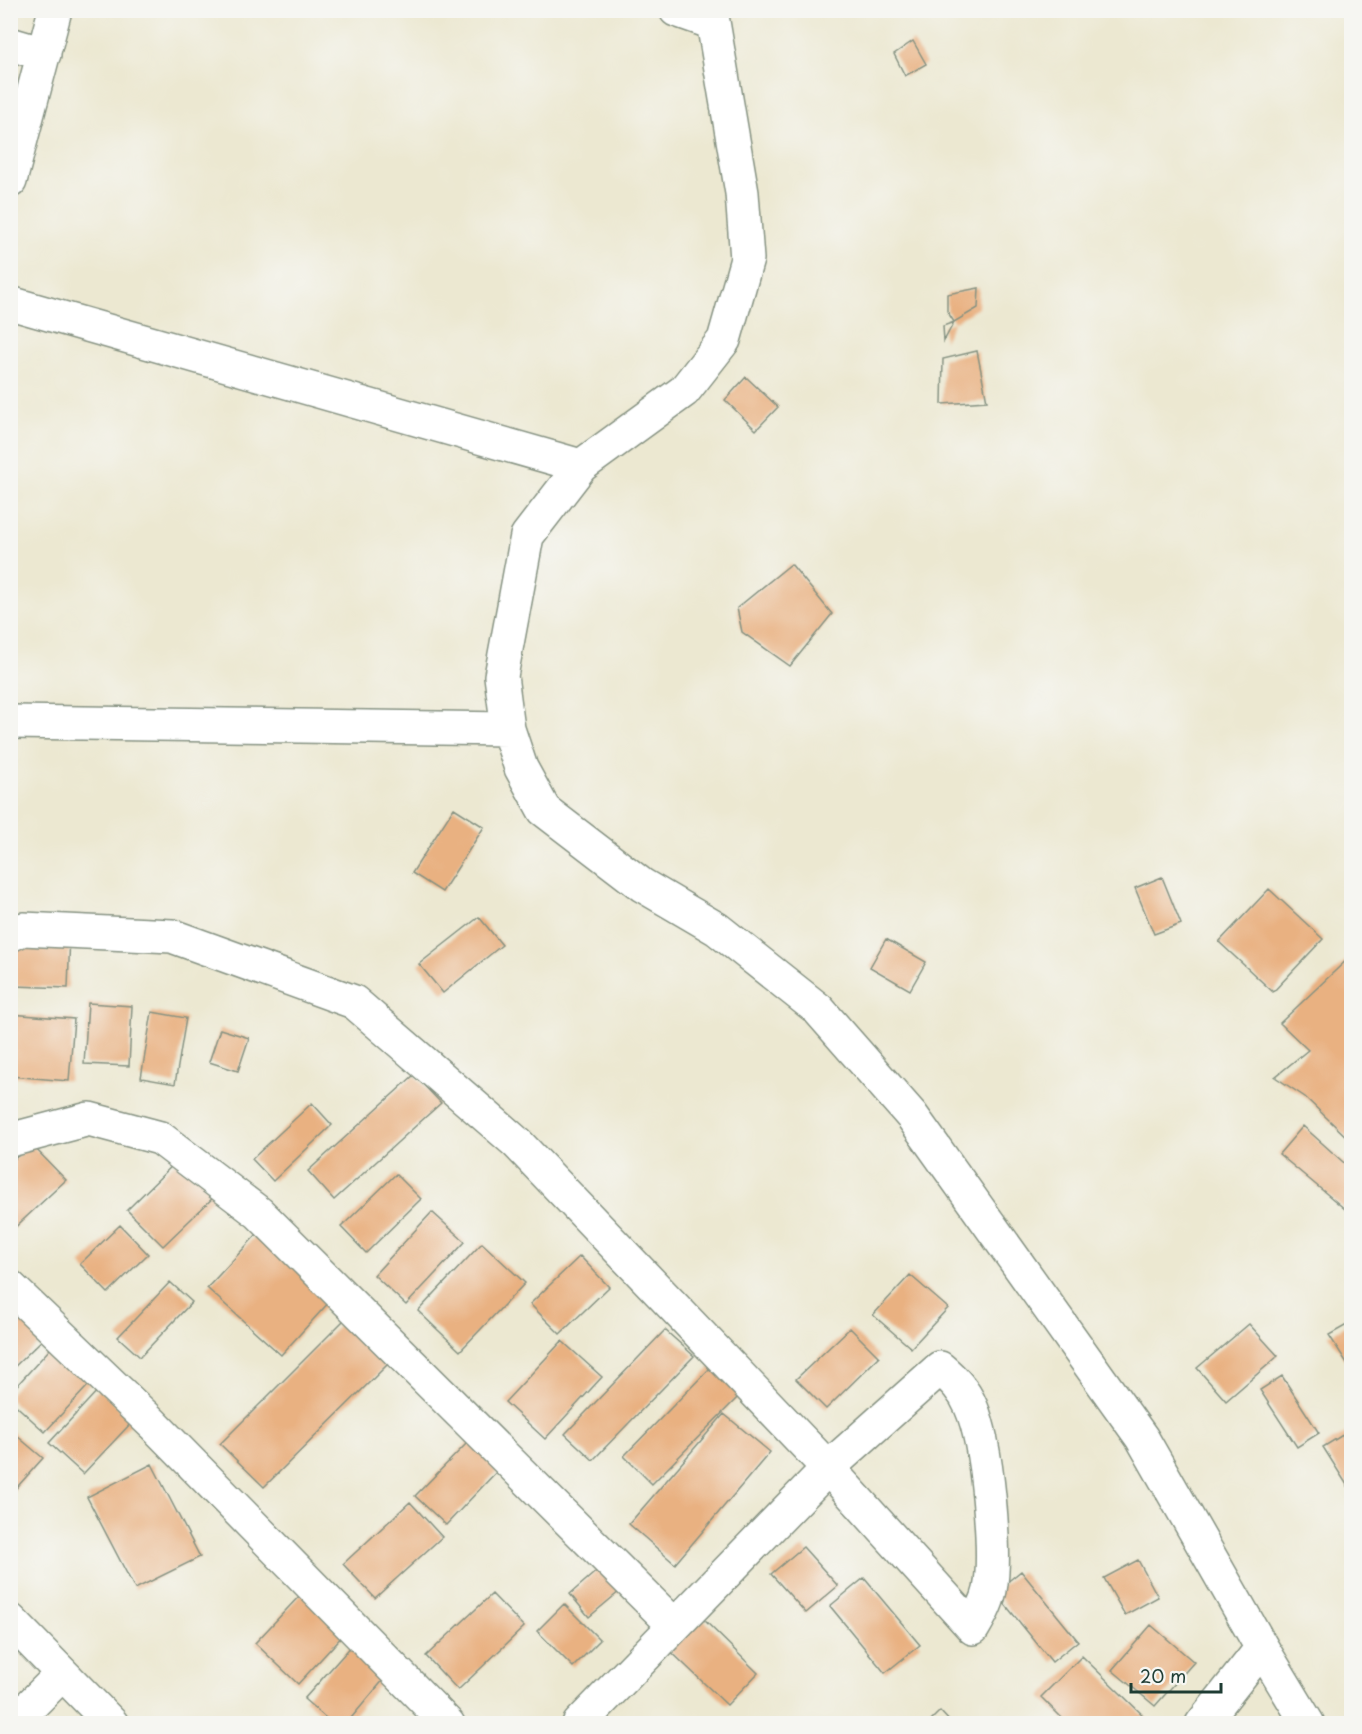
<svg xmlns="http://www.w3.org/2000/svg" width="1362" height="1734" font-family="'Playpen Sans',sans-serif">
	<rect width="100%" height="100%" fill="#f6f6f2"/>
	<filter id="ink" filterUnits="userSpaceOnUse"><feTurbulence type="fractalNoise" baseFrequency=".0167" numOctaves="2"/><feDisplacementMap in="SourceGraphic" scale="12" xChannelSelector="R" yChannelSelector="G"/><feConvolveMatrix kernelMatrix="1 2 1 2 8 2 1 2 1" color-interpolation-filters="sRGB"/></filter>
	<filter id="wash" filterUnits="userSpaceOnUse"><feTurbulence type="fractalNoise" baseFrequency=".008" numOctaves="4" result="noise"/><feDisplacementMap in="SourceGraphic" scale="24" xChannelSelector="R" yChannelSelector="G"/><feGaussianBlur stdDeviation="1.35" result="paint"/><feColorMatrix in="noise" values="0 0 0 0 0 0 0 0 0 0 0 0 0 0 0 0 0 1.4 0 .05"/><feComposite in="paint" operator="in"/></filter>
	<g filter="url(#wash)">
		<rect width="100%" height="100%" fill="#ece8d1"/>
		<g id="blocks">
			<path fill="#e9b181" d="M913 41 926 64 905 76 894 54Z
				M979 288 978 308 954 322 947 311V294Z
				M954 322 944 341 943 326Z
				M977 351 987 401 942 404 943 359Z
				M746 377 778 407 756 430 725 400Z
				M791 564 832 614 790 666 742 632 737 608Z
				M454 808 484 827 442 892 412 873Z
				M1162 877 1181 924 1154 934 1135 888Z
				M1269 889 1323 939 1273 992 1219 942Z
				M479 917 502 945 443 993 419 964Z
				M16 932 70 934 68 988 15 986Z
				M886 939 926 962 910 990 870 967Z
				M1352 955V1142L1305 1097 1275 1077 1308 1050 1280 1023Z
				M88 1003 132 1006 129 1066 84 1064Z
				M152 1012 186 1018 175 1084 141 1078Z
				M10 1014 74 1019 69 1081 10 1076Z
				M220 1029 249 1038 238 1071 209 1062Z
				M414 1075 441 1103 334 1200 308 1171Z
				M312 1103 332 1125 273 1181 252 1159Z
				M1303 1126 1352 1170V1215L1279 1154Z
				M31 1144 66 1180 10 1232V1163Z
				M182 1156 218 1193 163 1246 127 1210Z
				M396 1174 421 1199 366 1253 341 1227Z
				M432 1212 465 1242 406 1305 374 1275Z
				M120 1225 148 1254 108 1293 80 1264Z
				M258 1233 331 1300 281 1355 207 1288Z
				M482 1243 525 1283 460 1351 418 1311Z
				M580 1256 609 1287 560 1334 530 1304Z
				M910 1275 948 1308 911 1348 873 1315Z
				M170 1282 192 1302 140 1357 118 1337Z
				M19 1311 45 1337 10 1371V1319Z
				M344 1320 388 1364 264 1487 220 1444Z
				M1352 1322V1371L1329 1335Z
				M1249 1324 1278 1356 1226 1401 1197 1368Z
				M850 1328 879 1357 826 1409 796 1379Z
				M665 1330 694 1356 593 1460 565 1434Z
				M59 1339 99 1374 45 1432 10 1400V1393Z
				M562 1341 602 1377 545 1439 505 1402Z
				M712 1366 741 1394 652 1484 624 1456Z
				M1282 1376 1319 1433 1297 1447 1260 1390Z
				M99 1389 133 1421 83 1474 49 1443Z
				M724 1414 770 1452 675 1564 629 1524Z
				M10 1430 43 1458 10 1495Z
				M1349 1431 1352 1434V1493L1323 1447Z
				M470 1440 500 1468 446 1525 415 1496Z
				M152 1464 200 1557 135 1589 87 1497Z
				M410 1502 442 1537 375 1598 343 1564Z
				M803 1547 838 1586 806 1613 771 1574Z
				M1138 1560 1158 1597 1125 1615 1104 1578Z
				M600 1568 620 1591 589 1617 570 1594Z
				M1021 1571 1078 1641 1052 1662 995 1592Z
				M864 1578 920 1645 885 1673 830 1606Z
				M303 1592 346 1632 298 1684 255 1643Z
				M492 1594 524 1627 458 1690 426 1656Z
				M564 1604 600 1640 573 1667 537 1631Z
				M695 1611 758 1673 727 1705 663 1644Z
				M1151 1625 1194 1662 1155 1706 1112 1670Z
				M355 1642 390 1672 346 1724H333L304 1699Z
				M1082 1656 1152 1724H1068L1041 1697Z
				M940 1711 952 1724H927Z
				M1258 1716 1264 1724H1247Z"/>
		</g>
	</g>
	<g filter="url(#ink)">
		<use href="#blocks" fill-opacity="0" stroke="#869282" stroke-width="1.5"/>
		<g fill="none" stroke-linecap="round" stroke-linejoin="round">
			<g stroke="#869282" stroke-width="36">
				<path id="minor" d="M676 10 713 23
					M711 10 742 193 747 259 724 340 684 391 581 466 527 536 501 676 508 729 521 768 544 810 642 885 717 929 818 1009 912 1116 1142 1438 1262 1648 1308 1724
					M10 44 44 54
					M10 181 55 10
					M10 303 581 466
					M10 722 508 729
					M10 935 23 929 172 936 354 1002 517 1143 828 1468 973 1628C980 1616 987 1604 990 1590 997 1551 987 1443 971 1407 964 1390 953 1379 940 1368L828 1468 579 1724
					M10 1140 89 1119 160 1138 259 1213 674 1625
					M10 1287 153 1424 448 1724
					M10 1620 112 1724
					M12 1724 62 1674
					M1202 1724 1262 1648"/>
			</g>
			<use href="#minor" stroke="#fff" stroke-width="33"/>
		</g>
	</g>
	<rect width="1362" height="1734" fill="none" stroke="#f6f6f2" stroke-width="36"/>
	<path d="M1131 1683v9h90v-9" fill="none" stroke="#1f3d34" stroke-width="3"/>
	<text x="1140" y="1683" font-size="18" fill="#1f3d34" stroke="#f6f6f2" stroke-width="4.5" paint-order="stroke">20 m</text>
</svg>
